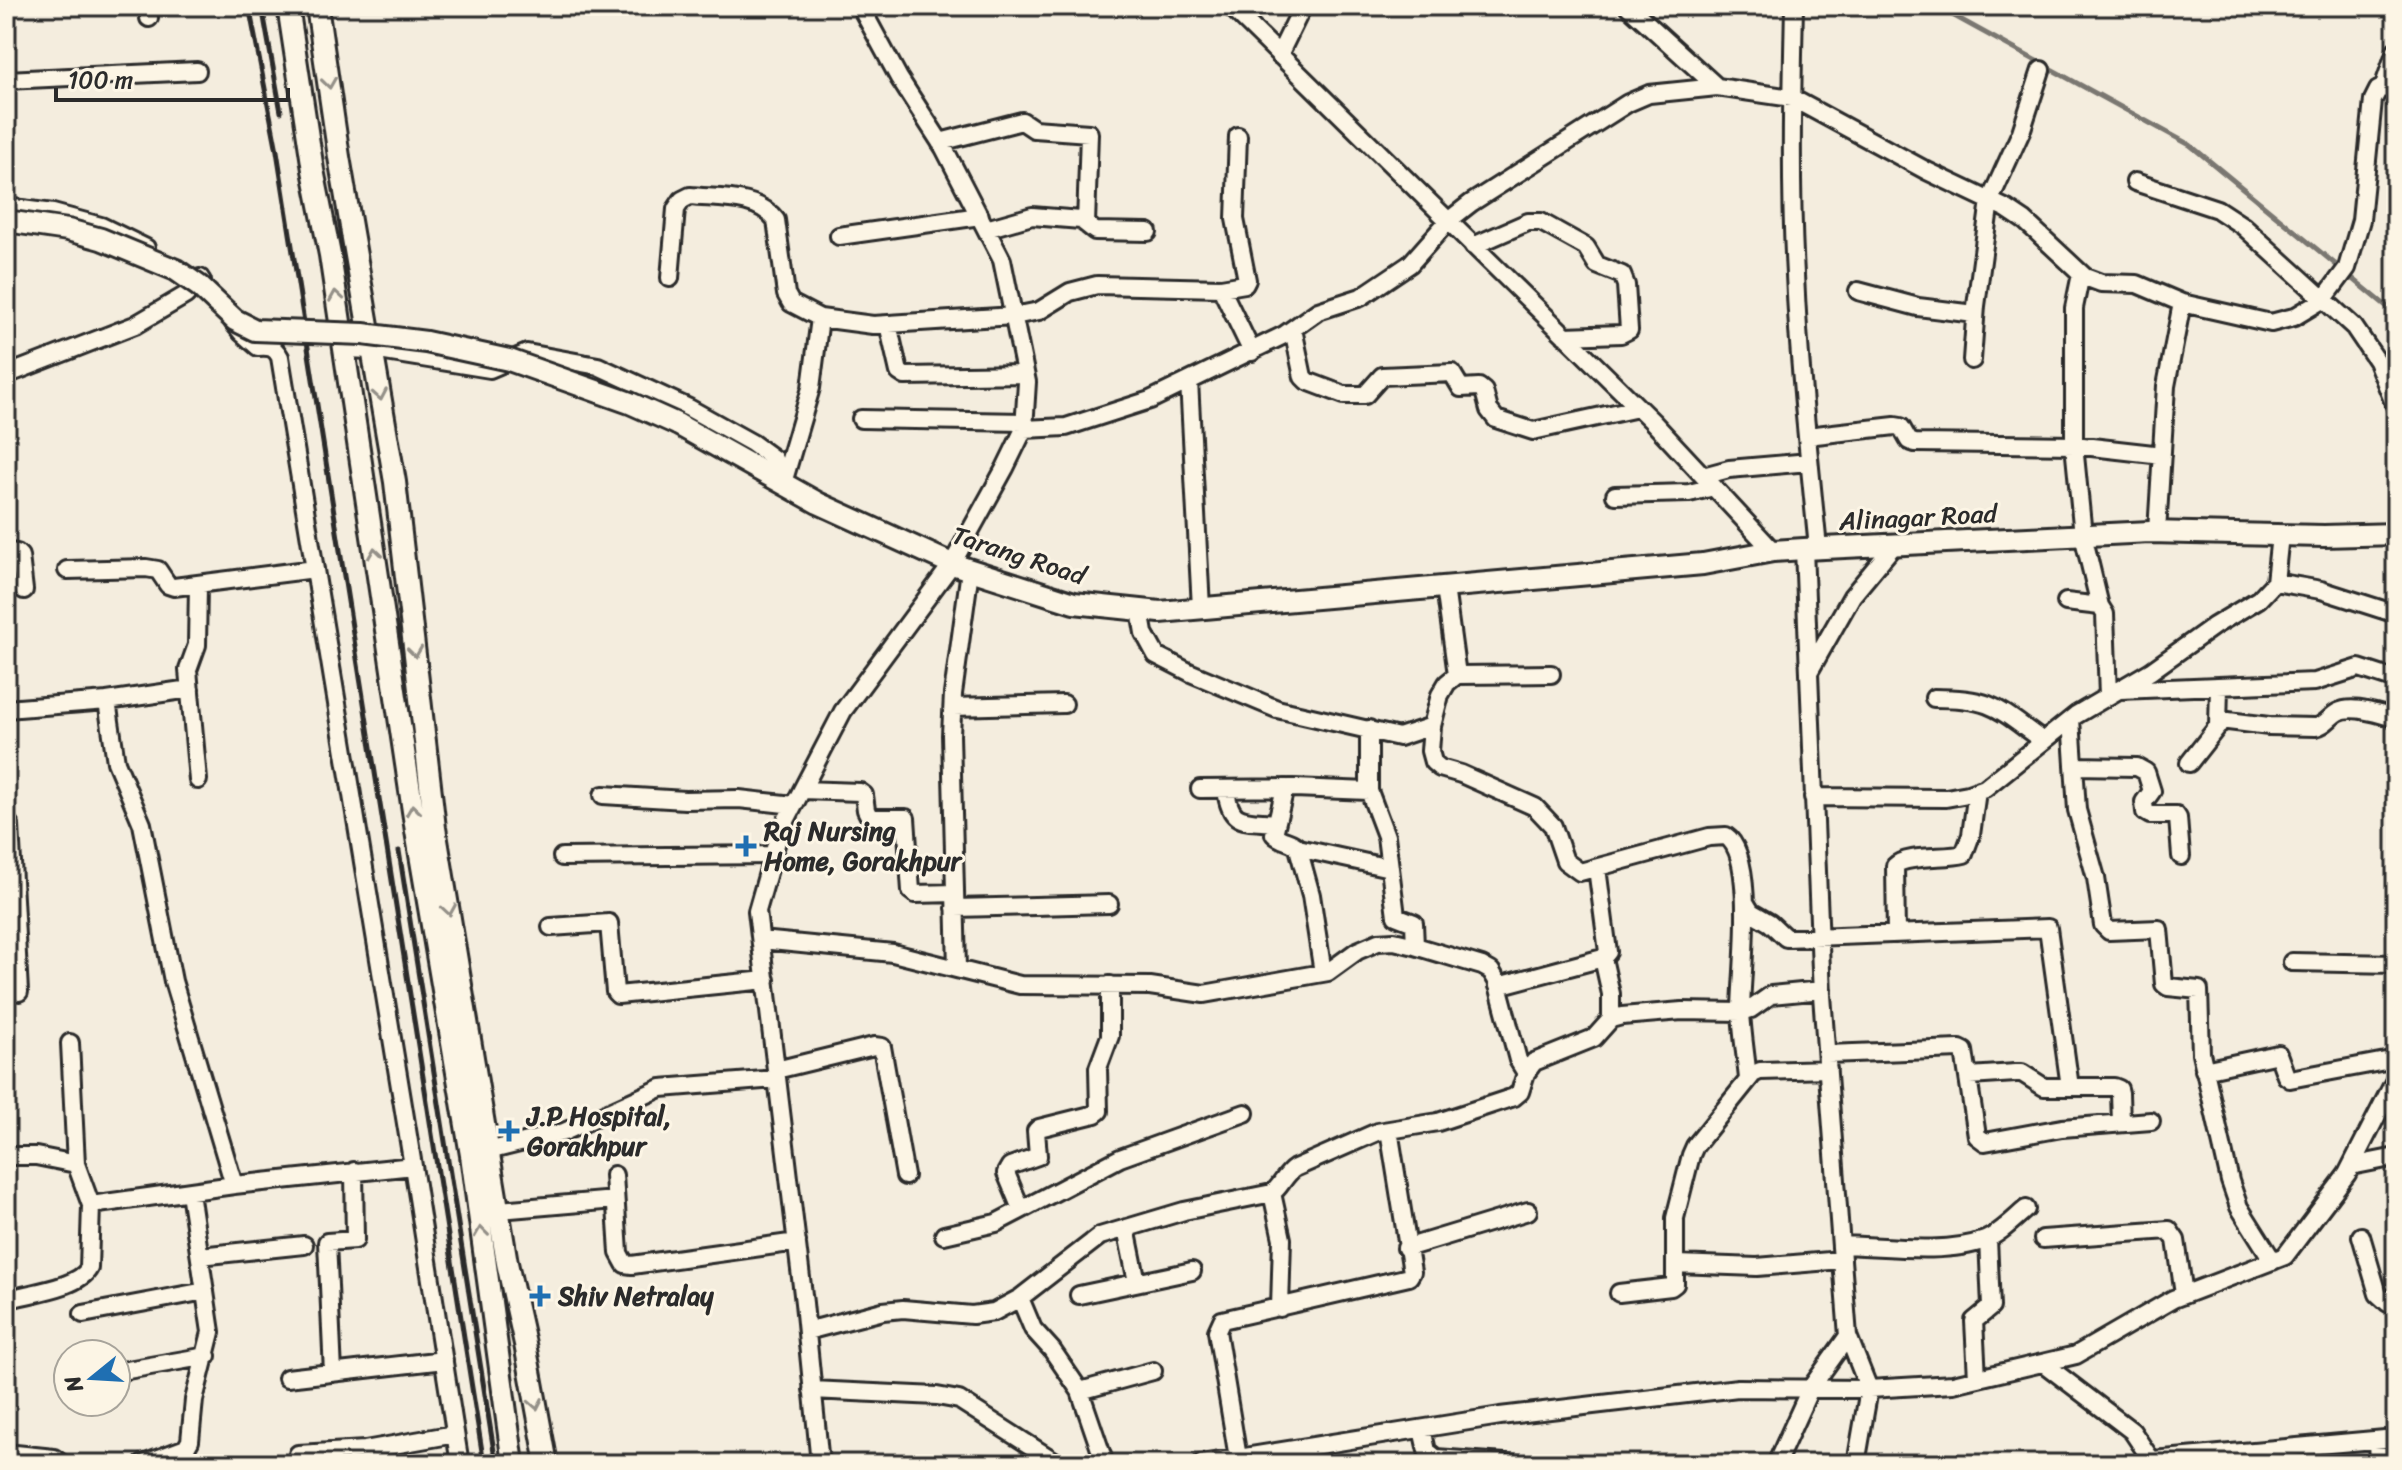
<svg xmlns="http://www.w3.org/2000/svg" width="2402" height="1470" font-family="Sriracha,sans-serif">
	<rect width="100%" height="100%" fill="#f4edde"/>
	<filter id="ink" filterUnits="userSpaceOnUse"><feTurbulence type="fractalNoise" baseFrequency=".0125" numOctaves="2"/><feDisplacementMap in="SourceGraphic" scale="16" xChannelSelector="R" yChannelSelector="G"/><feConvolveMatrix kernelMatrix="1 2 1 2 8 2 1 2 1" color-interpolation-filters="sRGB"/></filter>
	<g filter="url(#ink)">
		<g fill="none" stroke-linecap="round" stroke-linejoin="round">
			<path stroke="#7a7771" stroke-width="5" d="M1936 6 2190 145 2396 314"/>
			<g stroke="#2b2b2b" stroke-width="22">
				<path id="minor" d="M148 6 149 18
					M1230 6 1652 421 1773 551
					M1628 6 1717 87
					M1794 6C1792 96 1790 185 1795 275 1799 366 1809 457 1818 548
					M1279 55 1303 6
					M6 80 197 71
					M2383 88 2396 50
					M940 142 1022 121 1034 129 1089 133 1086 224
					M2135 182 2217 209 2243 226 2354 327 2377 361 2396 408
					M6 207 53 213 101 226 146 248
					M986 229 1032 216 1081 220 1095 231 1148 232
					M839 236 980 216
					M1473 246 1528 222H1541L1586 247 1597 265 1622 275 1626 285 1629 330 1621 334 1565 336
					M2081 274 2074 308V445L2083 535 2100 606
					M670 278 676 209 682 200 690 196C719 199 757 195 776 220L786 294 791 303 820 318 873 325 1014 316 1039 311 1070 292 1097 285 1221 288 1245 284 1247 280 1235 219 1238 136
					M1221 288 1252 352
					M1858 291 1918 307 1975 314
					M233 322 242 333 258 347C269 346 275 347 280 357L413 1166 460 1464
					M888 324 899 372 905 376 1025 374
					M1293 329 1303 377 1307 381 1344 395H1365L1382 376 1452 373 1461 388 1479 387 1484 391 1489 410 1496 419 1533 431 1638 408
					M344 349 373 350 490 369 527 353 598 366 689 408 752 443 774 459 783 483
					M1972 360 1976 306 1990 200 2021 132 2041 70
					M6 375 135 325 186 295 200 278 202 281
					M1189 381 1201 608
					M861 419 1024 422
					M1024 429 1066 427 1150 400 1284 335 1318 311 1361 297 1410 264 1448 221 1471 203 1628 103 1649 94 1717 87 1792 98 1927 171 2007 209 2025 221 2085 277 2101 283 2137 284 2182 303 2271 323 2294 317 2324 299 2347 268 2361 220 2373 100 2378 90 2383 88 2396 90
					M1807 436 1895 426 1901 427 1909 441 1915 443 2074 445 2162 455
					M1703 476 1729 469 1809 462
					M783 483 811 388 820 318
					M1615 495 1689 493 1714 487
					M2157 532 2166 386 2182 303
					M1804 549 1822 995 1842 1260 1848 1336 1869 1389 1856 1464
					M6 551 17 553 20 556 24 590
					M67 570 146 568 158 570 168 585 174 587 315 569
					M2275 582 2321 590 2396 614
					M198 585 197 645 188 670 198 780
					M1445 587 1457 675 1447 683 1440 695 1432 726 1430 751 1433 762 1440 768 1461 774 1535 807 1553 826 1565 861 1580 872 1709 837 1726 836C1757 856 1741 975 1741 1011 1742 1034 1746 1057 1748 1079
					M2066 602 2100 606 2105 614 2108 696
					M1140 610 1144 633 1156 655 1191 673 1277 709 1399 737 1432 726
					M1809 672 1852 596 1895 544
					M1457 675 1551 674
					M2120 690 2315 682 2359 668 2396 680
					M1934 698C1993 698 1997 708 2043 741
					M107 701 116 762 142 824 173 981 234 1185 413 1166
					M953 707 1064 704
					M6 709 107 701 190 689
					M2071 719 2077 810 2096 878 2103 925 2109 931 2159 929 2164 984 2168 987 2199 990 2201 1053 2230 1181 2239 1207 2273 1261
					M2220 720 2269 726 2316 727C2326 725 2329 717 2338 712 2353 704 2380 715 2396 718
					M1369 729V791L1386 836 1396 916 1414 923 1415 946
					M2189 763 2218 726 2219 686
					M2074 766 2137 767 2146 772 2152 791 2144 802 2145 812 2150 815H2176L2178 818 2181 856
					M1285 788 1274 834C1281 842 1292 840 1298 848L1311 895 1323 973
					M1200 789 1294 788 1369 791
					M1226 789C1230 826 1244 820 1276 823
					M802 790 860 792 864 795 866 810 870 818H906L911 891 915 894 955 893
					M603 795 685 800 739 799 794 805
					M1813 797 1946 798 1968 794 1985 788 2076 715 2151 671 2214 626 2259 599 2275 582 2280 535
					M6 821 10 825 19 992
					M1298 848 1390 868
					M562 857 773 855
					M1745 902 1751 912 1770 923 1786 938 2048 928 2070 1087
					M955 908 1109 904
					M551 927 609 923 615 992 618 995 766 980
					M1896 934 1895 866C1906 854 1947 859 1964 854L1971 835 1977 791
					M761 940 893 953 1020 985 1150 986 1204 994 1328 972 1357 951 1378 942 1394 941 1415 946 1482 966 1491 971 1497 981 1518 1060 1526 1073
					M1603 958 1611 994V1019
					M2292 962 2396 964
					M957 968 951 735 953 694 970 570
					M1498 986 1603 958 1608 952 1597 868
					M1827 1054 1960 1049 1964 1051 1977 1136 1985 1142 2062 1128 2151 1121
					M776 1070 874 1046 882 1047 905 1176
					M2204 1070 2278 1054 2286 1076 2290 1079 2396 1059
					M1969 1076 2016 1073H2022L2044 1087H2114L2119 1089 2120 1093 2121 1123
					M480 1153 564 1132 661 1088 777 1079
					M6 1156H36L76 1164
					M2351 1166 2396 1157
					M614 1175 619 1253 625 1264 632 1265 797 1242
					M1272 1193 1282 1239 1280 1308
					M91 1205 234 1185
					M1021 1209 1006 1173 1010 1166 1038 1156 1036 1131 1039 1128 1095 1114 1099 1111 1098 1068 1110 1036V985
					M499 1210 615 1200
					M1126 1228 1137 1282
					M944 1235 996 1223 1120 1158 1245 1113
					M2361 1236 2378 1294 2388 1303 2396 1301
					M2043 1239 2169 1230 2176 1240 2184 1294
					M1841 1245C1884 1246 1945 1255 1985 1240 2000 1234 2014 1219 2026 1209
					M1406 1248 1528 1211
					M200 1256 304 1245
					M1676 1264 1757 1267 1842 1260
					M1619 1293 1671 1287 1675 1284V1218L1691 1155 1695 1146 1753 1074 1760 1071 1828 1069
					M1079 1295 1192 1271
					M1020 1298 1033 1329 1052 1350 1080 1391 1105 1464
					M6 1300C28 1293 79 1288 89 1268L91 1205 76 1164 70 1043
					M83 1314 205 1291
					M807 1331 883 1311 903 1309 972 1315 994 1312 1020 1298 1100 1236 1184 1211 1272 1193C1281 1187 1284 1175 1295 1168L1377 1132 1438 1122 1514 1097 1520 1092 1526 1073 1534 1062 1594 1038 1611 1019 1622 1016 1682 1011 1741 1012 1751 1009 1771 995 1822 990
					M2043 1363 2132 1431 2154 1464
					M116 1372 207 1356
					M333 1373 327 1242 355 1240 354 1171
					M287 1378 444 1360
					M1977 1378 1974 1321 1991 1307 1988 1239
					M812 1390 937 1396 959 1400 1059 1464
					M1080 1391 1153 1371
					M1422 1429 1427 1451 1436 1458 1518 1464
					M2377 1440 2378 1464
					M6 1453 54 1458 62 1464
					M298 1454 365 1450 455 1434
					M1238 1458 1217 1331 1222 1320 1409 1277 1412 1272 1389 1130
					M2153 1460 2396 1438
					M143 1464 186 1448 190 1441 194 1400 211 1332 190 1192
					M820 1464 804 1303 757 911 779 834 843 711 952 564 1005 468 1024 429 1027 382 1002 260 944 148 899 78 860 6
					M1201 1464 1500 1416 1738 1388 1869 1389 1953 1384 2076 1355 2173 1299 2285 1256 2347 1174 2396 1078
					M1776 1464 1810 1389 1848 1336"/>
			</g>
			<g stroke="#2b2b2b" stroke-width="26">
				<path id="major" d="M288 6 313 170 330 255 416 831 471 1155 513 1464
					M317 6 339 157 395 482 435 828 507 1263 525 1344 547 1464
					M677 424 818 503 952 564 1074 603 1160 612 1703 564 1773 551 1804 549 2150 532 2324 536 2396 534"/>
			</g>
			<use href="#minor" stroke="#fcf5e5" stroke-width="16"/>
			<use href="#major" stroke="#fcf5e5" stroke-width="20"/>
			<path stroke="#2b2b2b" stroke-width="5" d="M249 6 277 151 484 1464
				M262 6 281 112
				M399 851 496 1464"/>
			<g stroke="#2b2b2b" stroke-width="26" stroke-linecap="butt">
				<path id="major-bridge" d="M6 221 68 230 101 239 176 270 199 286 235 320 255 330 363 334 426 342 509 360 630 403 677 424"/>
			</g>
			<use href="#major-bridge" stroke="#fcf5e5" stroke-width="20"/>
		</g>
		<defs><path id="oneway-chevron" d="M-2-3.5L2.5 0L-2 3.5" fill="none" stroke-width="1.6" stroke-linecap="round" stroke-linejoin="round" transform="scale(2)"/></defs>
		<g stroke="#949088">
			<use href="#oneway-chevron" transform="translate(329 83) rotate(82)"/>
			<use href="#oneway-chevron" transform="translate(336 296) rotate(-99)"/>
			<use href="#oneway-chevron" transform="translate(380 395) rotate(80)"/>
			<use href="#oneway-chevron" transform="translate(375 553) rotate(-98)"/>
			<use href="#oneway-chevron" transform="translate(415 652) rotate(83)"/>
			<use href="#oneway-chevron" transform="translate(413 810) rotate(-98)"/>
			<use href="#oneway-chevron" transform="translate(449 910) rotate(81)"/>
			<use href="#oneway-chevron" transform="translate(481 1232) rotate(-97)"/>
			<use href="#oneway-chevron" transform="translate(536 1404) rotate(79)"/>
		</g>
	</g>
	<g fill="#1f6fb2" stroke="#fcf5e5" stroke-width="3">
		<path d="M742 834h8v8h8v8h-8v8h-8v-8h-8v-8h8z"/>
		<path d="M505 1119h8v8h8v8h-8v8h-8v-8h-8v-8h8z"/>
		<path d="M536 1284h8v8h8v8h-8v8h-8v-8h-8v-8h8z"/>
	</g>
	<g text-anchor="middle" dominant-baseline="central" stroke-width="6" stroke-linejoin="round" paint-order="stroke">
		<g font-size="26" fill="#2b2b2b" stroke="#fcf5e5">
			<text transform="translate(1918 517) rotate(-3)">Alinagar Road</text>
			<text transform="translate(1019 555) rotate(18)">Tarang Road</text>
		</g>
		<g font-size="26" font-weight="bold" fill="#2b2b2b" stroke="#fcf5e5" text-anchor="start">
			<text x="764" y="831">Raj Nursing<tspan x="764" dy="30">Home, Gorakhpur</tspan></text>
			<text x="527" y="1116">J.P Hospital,<tspan x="527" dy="30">Gorakhpur</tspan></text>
			<text x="558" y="1296">Shiv Netralay</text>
		</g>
	</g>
	<rect width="2402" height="1470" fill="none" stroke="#fcf5e5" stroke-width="32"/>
	<rect x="16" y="16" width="2370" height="1438" fill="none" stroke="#2b2b2b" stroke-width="3" filter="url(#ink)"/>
	<g transform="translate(92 1378) rotate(252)"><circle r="38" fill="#fcf5e5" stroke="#a8a49b" stroke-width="2"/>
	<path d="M0-6L14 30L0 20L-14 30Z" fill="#1f6fb2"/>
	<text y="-12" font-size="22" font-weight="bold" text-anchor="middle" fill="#2b2b2b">N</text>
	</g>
	<path d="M56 88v12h232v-12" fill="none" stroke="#2b2b2b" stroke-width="4"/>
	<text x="68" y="88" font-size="24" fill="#2b2b2b" stroke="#fcf5e5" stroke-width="6" paint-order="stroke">100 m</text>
</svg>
